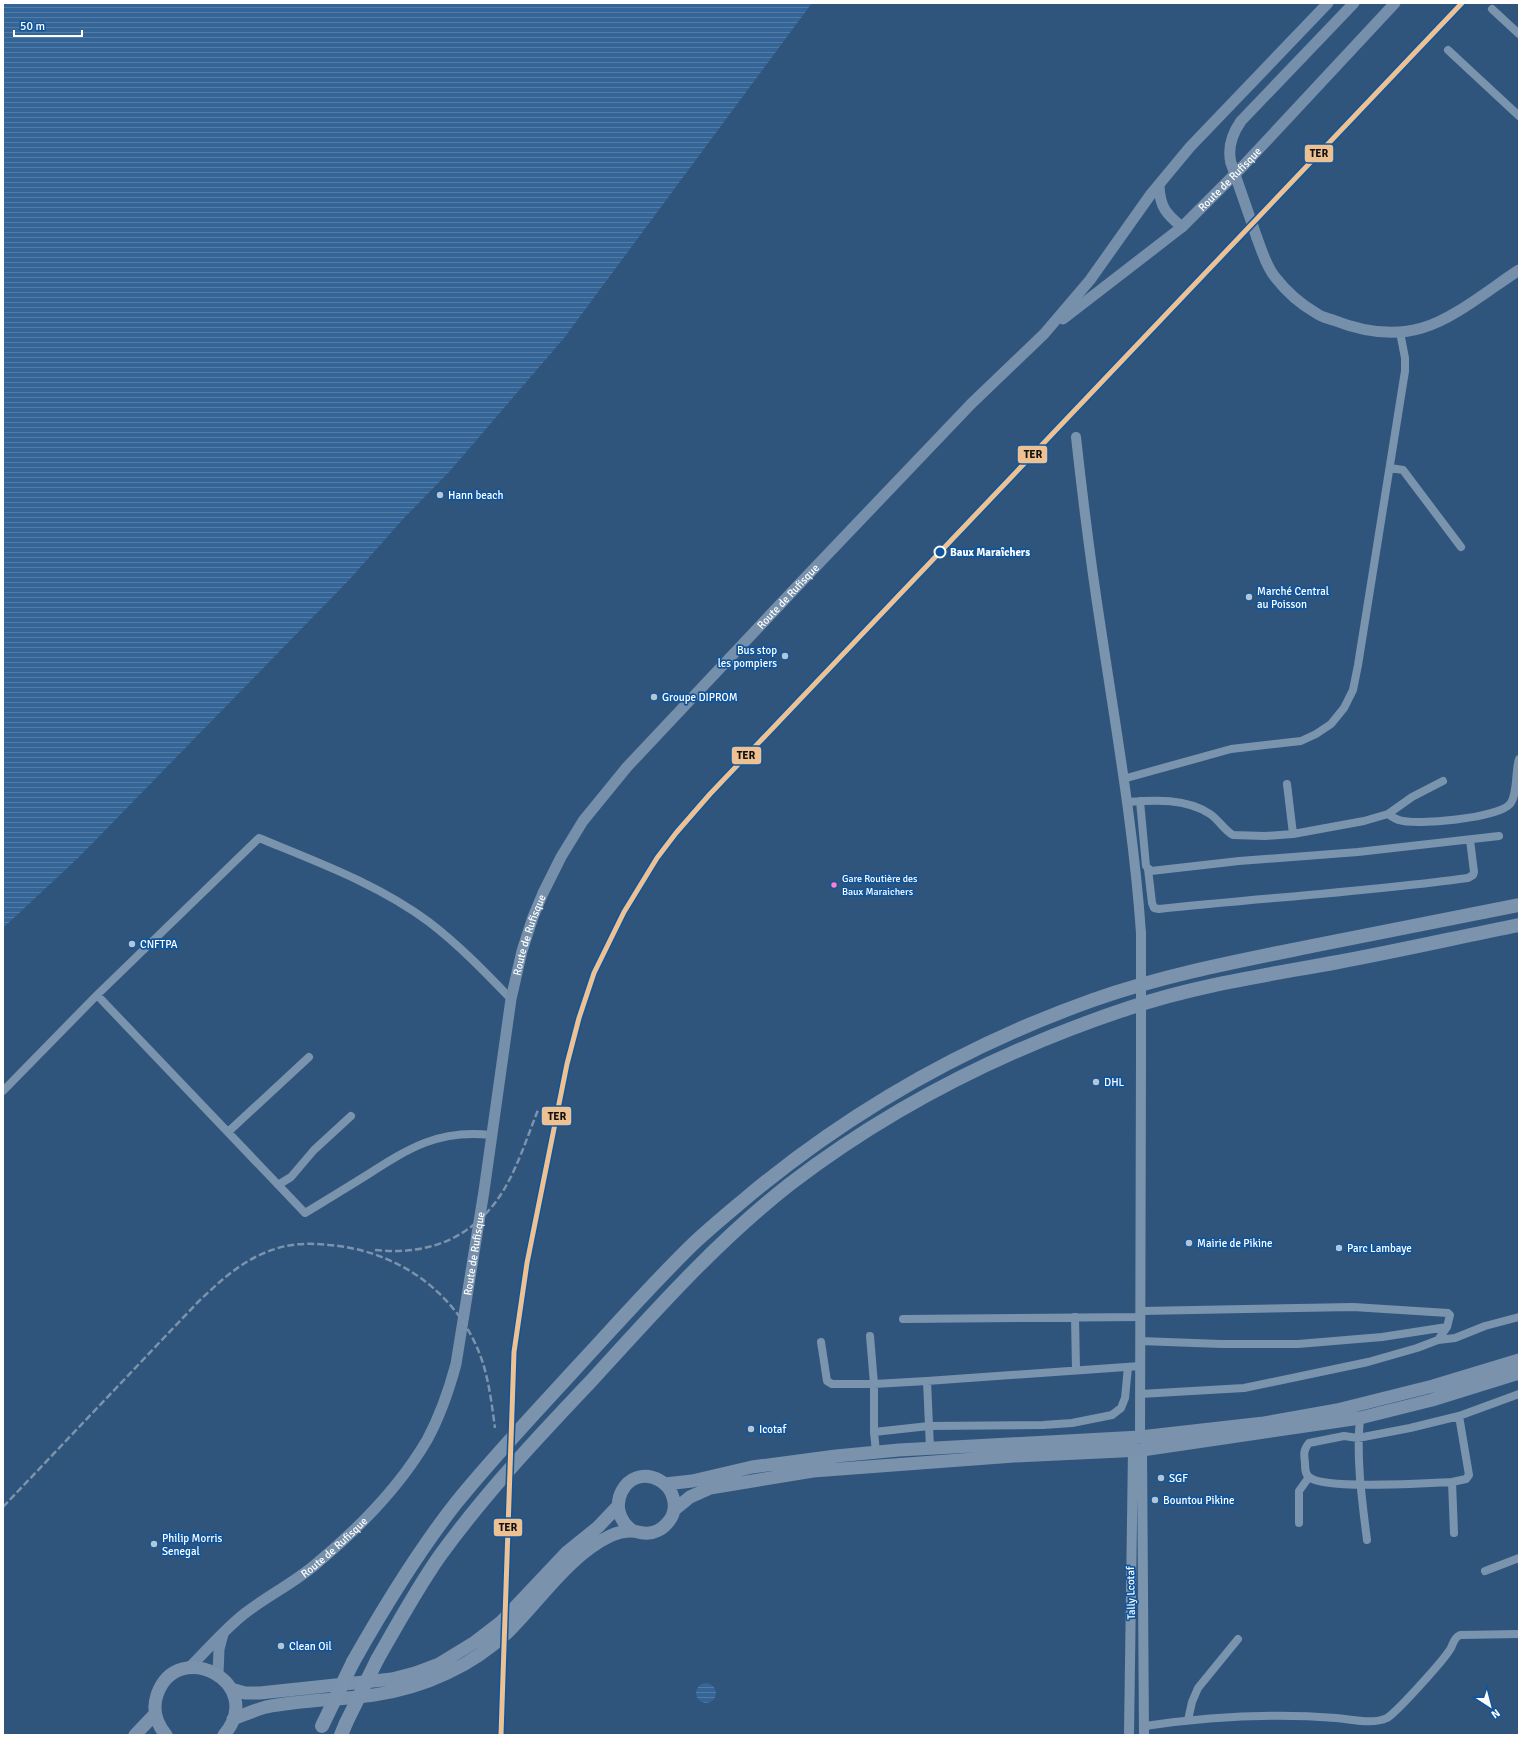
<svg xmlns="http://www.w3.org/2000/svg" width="1522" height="1738" font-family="Signika,sans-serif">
	<defs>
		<pattern id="water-rules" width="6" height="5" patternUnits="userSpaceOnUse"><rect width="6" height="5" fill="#356596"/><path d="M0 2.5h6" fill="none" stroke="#537ca6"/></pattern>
	</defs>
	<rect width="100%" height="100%" fill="#30557c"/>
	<path fill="url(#water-rules)" d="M3 3H812L564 338 449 472 404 518 349 580 79 857 3 928Z
		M696 1693a10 10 0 1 1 20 0a10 10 0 1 1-20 0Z"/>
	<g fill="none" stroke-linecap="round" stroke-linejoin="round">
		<path stroke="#7b94ae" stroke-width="8" d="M1492 9 1519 34
			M1448 50 1519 116
			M1390 468 1403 470 1461 547
			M1123 779 1231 749 1301 741 1316 734 1331 724 1344 708 1353 690 1358 665 1405 371V358L1400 332
			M1287 784 1293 834
			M1140 801 1146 866 1151 871 1239 861 1358 852 1499 836
			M1127 802C1155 800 1186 798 1210 814 1219 820 1224 830 1233 835L1265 836 1293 834 1364 821 1388 814 1412 797 1443 781
			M1388 814C1391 816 1395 819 1399 820 1416 826 1498 818 1510 804 1518 794 1515 771 1519 759
			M1148 869 1152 903 1154 908 1159 909C1262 898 1365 892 1468 878L1473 875 1474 872 1470 840
			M97 995 305 1213C325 1201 346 1188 367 1175 409 1148 439 1129 491 1135
			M3 1091 97 995 259 838C317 862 378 884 429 922 459 945 485 972 511 999
			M228 1132 309 1057
			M278 1185 291 1177 314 1150 351 1116
			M1075 1317 1076 1370
			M903 1319 1141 1317
			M870 1336 874 1384V1432L876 1452
			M1438 1340 1455 1338 1485 1326 1519 1317
			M1140 1341 1221 1344H1298L1382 1337 1447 1327 1450 1315 1448 1313 1353 1307 1141 1311
			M821 1342 827 1381 832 1384H874L927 1381 1140 1366
			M927 1381 930 1448
			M1140 1394 1244 1388 1368 1362 1417 1348 1438 1340 1447 1327
			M1459 1416 1469 1475 1466 1479 1452 1482C1428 1483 1323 1490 1309 1477 1305 1474 1305 1468 1305 1463 1304 1455 1303 1450 1309 1443L1344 1436 1358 1438 1410 1428 1459 1416 1519 1394
			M1360 1418C1356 1459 1362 1500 1367 1540
			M874 1432 929 1426 1043 1425 1072 1423 1112 1415 1121 1408 1125 1398 1128 1367
			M1452 1482 1454 1533
			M1299 1523V1491L1309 1477
			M1485 1571 1519 1558
			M1188 1720 1192 1702 1198 1688 1238 1639
			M1145 1726C1207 1717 1272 1713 1336 1718 1351 1719 1372 1725 1387 1718 1397 1712 1441 1663 1449 1651 1454 1645 1452 1639 1460 1635L1519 1634"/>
		<path stroke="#7b94ae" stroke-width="10" d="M1076 437C1083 501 1091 565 1101 629 1116 730 1134 831 1141 933
			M1140 1437 1141 1058
			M1142 1450 1144 1735
			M1129 1735 1133 1450"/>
		<g stroke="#768faa" stroke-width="11">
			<path d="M1231 163C1227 147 1232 134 1241 121L1354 3"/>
			<path d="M1159 186C1160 207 1166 214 1182 227"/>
			<path d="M1257 238C1262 251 1266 266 1275 277 1286 291 1300 304 1316 313 1321 317 1327 318 1333 320 1361 331 1392 337 1422 328 1454 319 1491 288 1519 270"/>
			<path id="s1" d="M1063 319 1182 227 1244 165 1395 3"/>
			<path id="s2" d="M190 1667C208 1649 224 1630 244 1614 267 1596 294 1583 316 1564 358 1529 399 1488 427 1440 440 1416 449 1390 456 1364L484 1191 511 999 522 951 533 917 543 893 561 857 583 821 627 767 804 579 971 404 1044 334 1090 280 1151 194 1190 147 1328 3"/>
			<path d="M218 1674 219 1649 223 1634"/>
		</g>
		<path stroke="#7a92ac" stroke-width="13" d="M665 1484 692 1481 752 1467 836 1456 899 1450 1140 1437 1264 1423 1337 1410 1433 1386 1519 1360
			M674 1510 690 1497 710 1488 813 1471 1014 1456 1142 1450 1360 1418 1432 1400 1519 1373
			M231 1689 245 1693H260L392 1679 415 1673 439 1664 475 1642 501 1622 567 1552 598 1527 617 1507
			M233 1719C244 1715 255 1710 266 1707 302 1700 339 1700 374 1695 425 1688 474 1665 510 1630 541 1599 570 1555 610 1536 616 1533 624 1531 632 1531 636 1531 640 1533 644 1533 654 1534 663 1529 669 1521 679 1508 674 1488 659 1480 627 1463 601 1509 633 1531
			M135 1735 155 1714
			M166 1735C156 1723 152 1710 157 1695 177 1636 268 1683 224 1735"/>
		<path stroke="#7b93ac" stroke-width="14" d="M377 1660C397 1625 416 1590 439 1557 485 1493 539 1436 593 1379 655 1311 717 1241 790 1184 892 1106 1008 1048 1129 1008 1197 985 1268 975 1338 962 1398 951 1459 937 1519 925
			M353 1662C384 1607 417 1553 456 1503 494 1456 536 1412 577 1367 615 1326 652 1284 692 1245 711 1227 732 1210 752 1193 854 1109 969 1044 1093 1000 1164 975 1238 961 1312 946 1381 933 1450 918 1519 905
			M341 1735 346 1723"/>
		<path stroke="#7b93ac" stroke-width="2.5" stroke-dasharray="7 3" stroke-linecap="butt" d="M375 1250C431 1256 478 1236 506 1186 519 1163 528 1135 538 1110
			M3 1507 197 1303C220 1281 243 1259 275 1249 293 1243 311 1243 329 1245 392 1250 448 1286 475 1343 488 1370 491 1399 495 1428"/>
		<path stroke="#7b94ae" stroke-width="10" d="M1141 1058V933"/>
		<path stroke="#768faa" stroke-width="11" d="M1231 163 1257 238"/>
		<path stroke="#7b93ac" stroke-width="14" d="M346 1723 377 1660
			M322 1726 353 1662"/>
		<g stroke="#10559b" stroke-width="8">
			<path id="rail-1" d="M501 1735 514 1352 527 1263 567 1064 579 1018 594 973 624 912 657 858 676 833 710 794 1462 3"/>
		</g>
		<use href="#rail-1" stroke="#edc192" stroke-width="5"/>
	</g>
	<g fill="#b7c4d1" stroke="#10559b" stroke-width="1.5">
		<circle cx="440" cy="495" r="4"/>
		<circle cx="1249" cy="597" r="4"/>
		<circle cx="785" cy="656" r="4"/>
		<circle cx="654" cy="697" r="4"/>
		<circle cx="132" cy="944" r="4"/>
		<circle cx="1096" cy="1082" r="4"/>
		<circle cx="1189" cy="1243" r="4"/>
		<circle cx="1339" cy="1248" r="4"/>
		<circle cx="751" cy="1429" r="4"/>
		<circle cx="1161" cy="1478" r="4"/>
		<circle cx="1155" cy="1500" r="4"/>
		<circle cx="154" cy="1544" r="4"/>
		<circle cx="281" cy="1646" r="4"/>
	</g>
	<circle fill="#10559b" stroke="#fff" stroke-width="2" cx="940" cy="552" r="5.5"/>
	<circle fill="#ff80c5" stroke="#10559b" stroke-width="1.5" cx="834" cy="885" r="3.5"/>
	<g text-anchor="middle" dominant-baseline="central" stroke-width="3.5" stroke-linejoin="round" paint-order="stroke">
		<g font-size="10" fill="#fff" stroke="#10559b" text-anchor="start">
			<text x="842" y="879">Gare Routière des<tspan x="842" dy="13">Baux Maraichers</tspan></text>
		</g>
		<g font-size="11" fill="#fff" stroke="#10559b">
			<text stroke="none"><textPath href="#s1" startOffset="218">Route de Rufisque</textPath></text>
			<text stroke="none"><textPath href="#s2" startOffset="1279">Route de Rufisque</textPath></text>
			<text stroke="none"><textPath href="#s2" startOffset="848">Route de Rufisque</textPath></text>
			<text stroke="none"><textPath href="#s2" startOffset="524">Route de Rufisque</textPath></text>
			<text stroke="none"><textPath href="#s2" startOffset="188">Route de Rufisque</textPath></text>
			<text transform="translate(1131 1593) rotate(-91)">Tally Lcotaf</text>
		</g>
		<g font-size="11" fill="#fff" stroke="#10559b" text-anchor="start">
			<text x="448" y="495">Hann beach</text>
			<text x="1257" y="591">Marché Central<tspan x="1257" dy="13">au Poisson</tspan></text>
			<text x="777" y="650" text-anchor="end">Bus stop<tspan x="777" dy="13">les pompiers</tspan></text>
			<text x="662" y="697">Groupe DIPROM</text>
			<text x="140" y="944">CNFTPA</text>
			<text x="1104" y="1082">DHL</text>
			<text x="1197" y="1243">Mairie de Pikine</text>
			<text x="1347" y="1248">Parc Lambaye</text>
			<text x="759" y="1429">Icotaf</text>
			<text x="1169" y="1478">SGF</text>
			<text x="1163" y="1500">Bountou Pikine</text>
			<text x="162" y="1538">Philip Morris<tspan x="162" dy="13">Senegal</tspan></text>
			<text x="289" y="1646">Clean Oil</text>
		</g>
		<g font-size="11" font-weight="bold" fill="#fff" stroke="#10559b" text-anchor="start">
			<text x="950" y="552">Baux Maraîchers</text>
		</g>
	</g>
	<g stroke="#10559b" stroke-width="1.5">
		<rect x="1304" y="144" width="30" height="19" rx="4" fill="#edc192"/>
		<rect x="1017" y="445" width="31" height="19" rx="4" fill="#edc192"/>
		<rect x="731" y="746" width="31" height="19" rx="4" fill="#edc192"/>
		<rect x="541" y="1106" width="31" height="20" rx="4" fill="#edc192"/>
		<rect x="493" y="1518" width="30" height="19" rx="4" fill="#edc192"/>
	</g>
	<g font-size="11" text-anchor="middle" font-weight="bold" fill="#111">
		<text x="1319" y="157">TER</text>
		<text x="1033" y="458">TER</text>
		<text x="746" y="759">TER</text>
		<text x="557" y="1120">TER</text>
		<text x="508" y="1531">TER</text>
	</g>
	<rect width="1522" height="1738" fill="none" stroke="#ffffff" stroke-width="8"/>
	<g transform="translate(1490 1706) rotate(144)" stroke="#10559b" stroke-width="3" paint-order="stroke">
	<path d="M0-3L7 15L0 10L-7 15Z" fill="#ffffff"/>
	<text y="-6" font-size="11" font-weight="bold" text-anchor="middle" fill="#ffffff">N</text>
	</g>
	<path d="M14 30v6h68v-6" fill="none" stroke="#ffffff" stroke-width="2"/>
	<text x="20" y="30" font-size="12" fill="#ffffff" stroke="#10559b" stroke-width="3" paint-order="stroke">50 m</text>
</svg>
